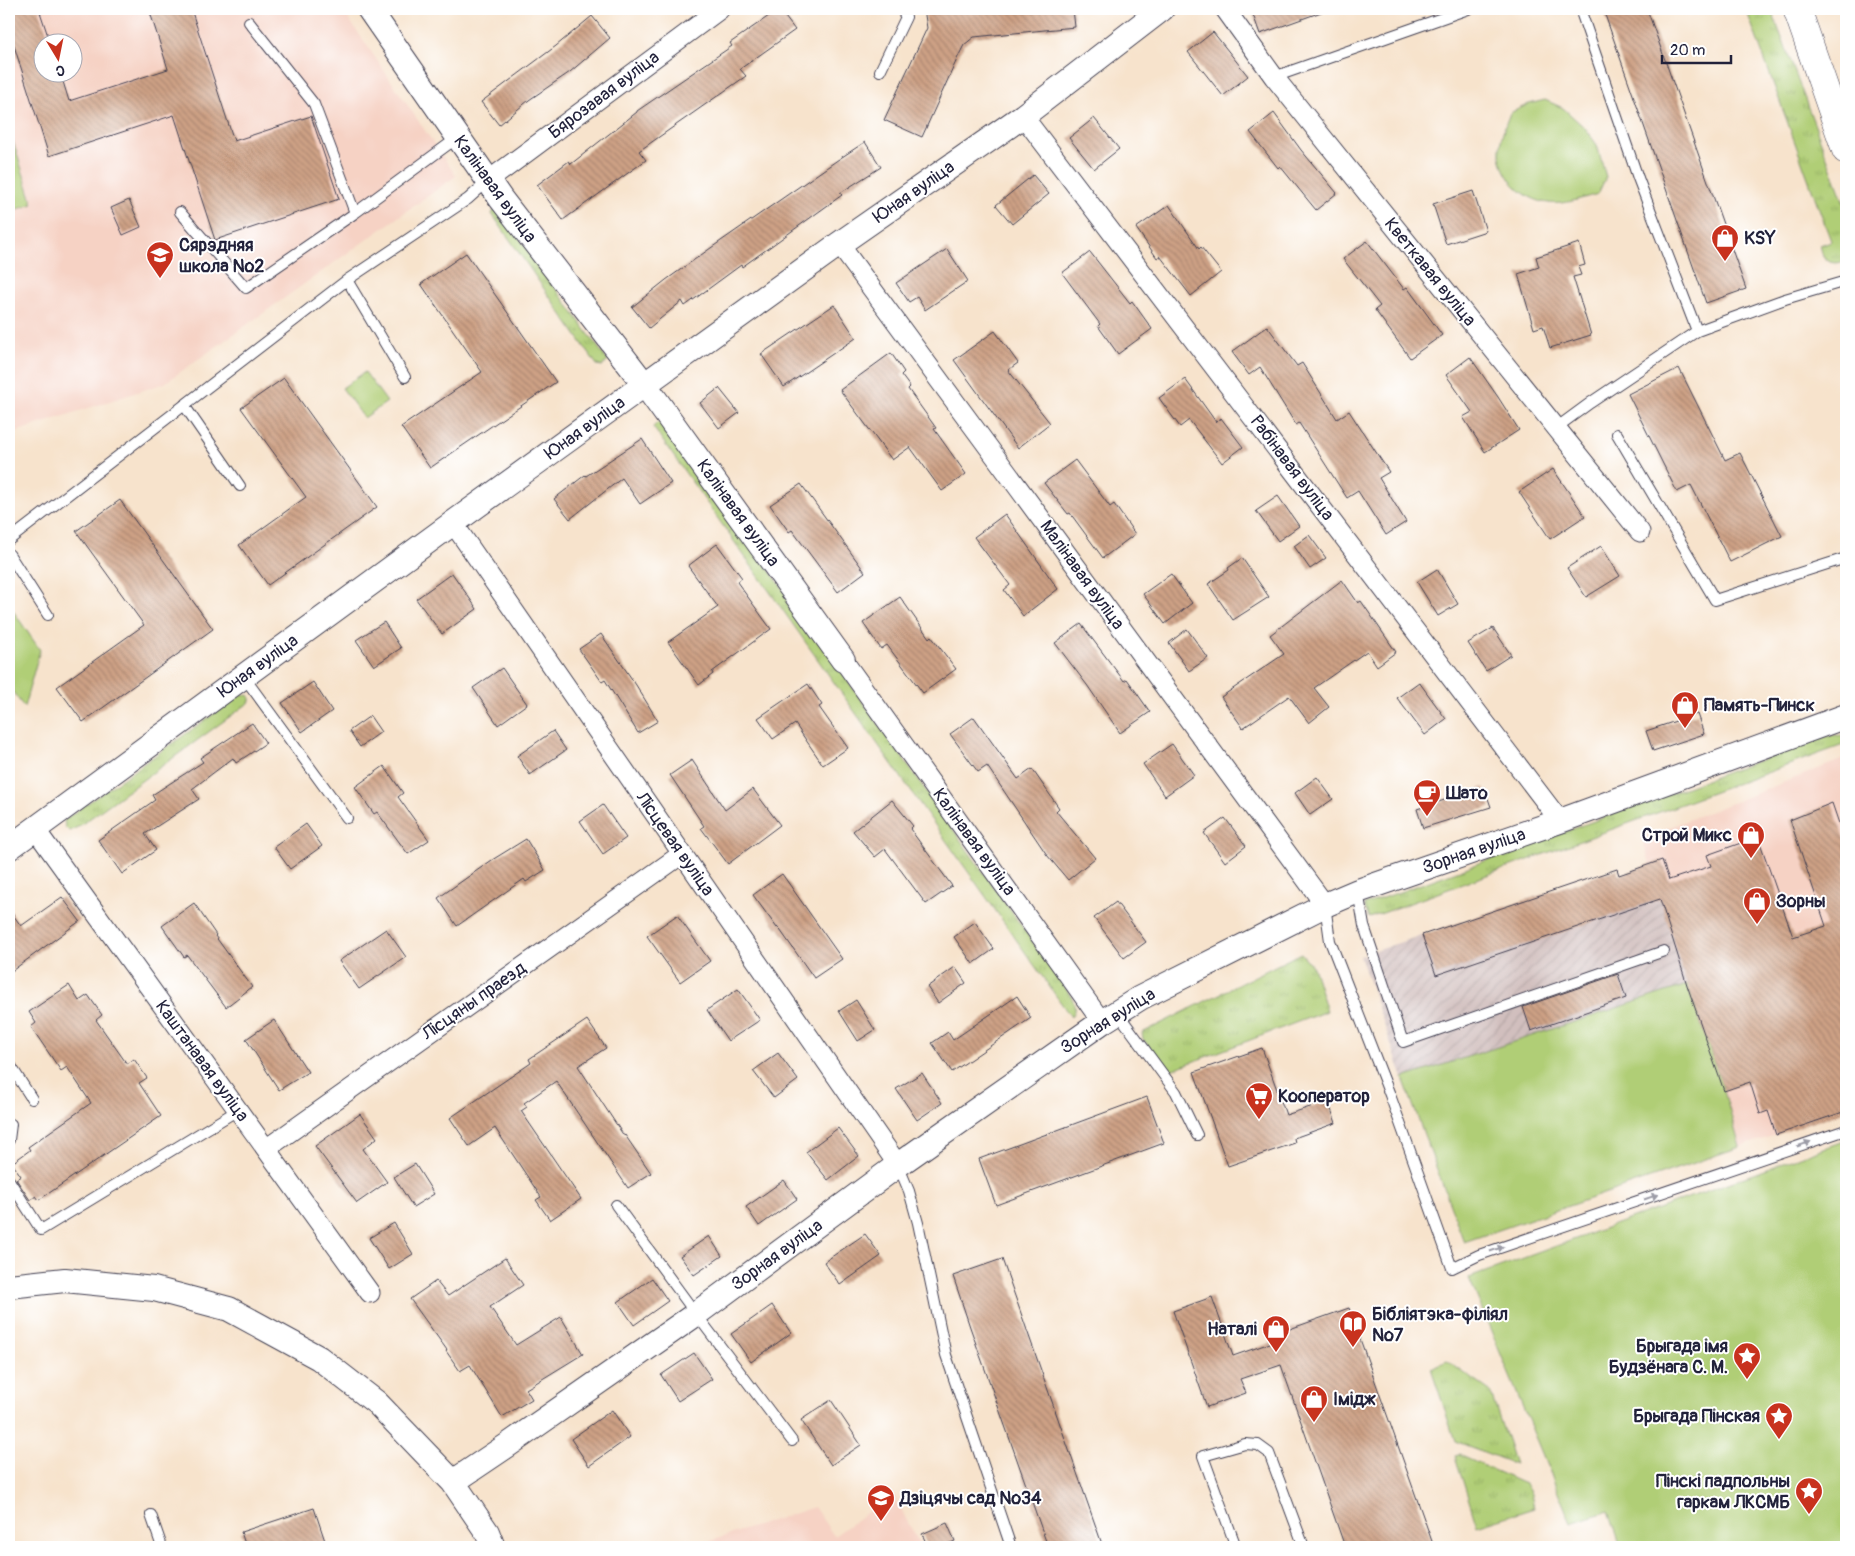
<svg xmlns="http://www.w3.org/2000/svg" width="1855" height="1556" font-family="Pangolin,sans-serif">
	<defs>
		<pattern id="industrial-furrows" width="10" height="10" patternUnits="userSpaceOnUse" patternTransform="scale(1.25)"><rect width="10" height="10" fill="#d1bfbe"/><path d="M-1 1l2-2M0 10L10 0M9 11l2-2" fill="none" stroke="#b3a4a4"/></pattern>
		<pattern id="grass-tufts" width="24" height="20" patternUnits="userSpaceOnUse" patternTransform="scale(1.25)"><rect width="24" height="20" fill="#b0ce76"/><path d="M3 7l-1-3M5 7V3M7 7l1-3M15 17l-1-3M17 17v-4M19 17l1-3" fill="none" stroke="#97b167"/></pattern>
		<pattern id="building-back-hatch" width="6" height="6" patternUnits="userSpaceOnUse" patternTransform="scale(1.25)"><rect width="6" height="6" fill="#cea185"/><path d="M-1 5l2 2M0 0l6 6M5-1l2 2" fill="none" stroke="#a7836e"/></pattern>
	</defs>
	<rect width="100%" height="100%" fill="#fff"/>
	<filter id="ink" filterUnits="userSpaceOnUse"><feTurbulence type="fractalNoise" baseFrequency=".02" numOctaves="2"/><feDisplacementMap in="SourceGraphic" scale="10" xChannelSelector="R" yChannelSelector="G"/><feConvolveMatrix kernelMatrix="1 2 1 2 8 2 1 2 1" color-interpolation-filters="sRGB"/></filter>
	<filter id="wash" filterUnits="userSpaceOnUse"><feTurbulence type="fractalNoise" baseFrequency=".0096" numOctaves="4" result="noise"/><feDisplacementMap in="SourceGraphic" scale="20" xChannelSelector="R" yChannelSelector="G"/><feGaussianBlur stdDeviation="1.12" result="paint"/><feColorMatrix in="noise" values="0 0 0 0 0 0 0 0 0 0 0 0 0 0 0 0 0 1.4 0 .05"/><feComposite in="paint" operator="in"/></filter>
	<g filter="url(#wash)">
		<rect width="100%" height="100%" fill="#f7e3cc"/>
		<path fill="#f6d2c4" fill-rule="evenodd" d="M9 9H342L456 176 165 383 9 434ZM42 42H72V72H42Z
			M1846 758V1111L1740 1147 1724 1091 1687 985 1642 838Z
			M890 1496H894L921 1547H692L814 1507 834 1536Z"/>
		<path fill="url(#industrial-furrows)" d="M1650 865 1687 985 1403 1078 1360 956 1617 869 1619 875Z"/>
		<path fill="url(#grass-tufts)" stroke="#697858" d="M1746 9H1771L1846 208V262L1834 263 1823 257 1820 245 1831 241Z
			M498 208 608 361 602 366 597 365 492 214 494 210Z
			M664 421 1071 996C1075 1004 1076 1010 1071 1017L653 427 657 423Z
			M242 694 250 696V702L78 827 69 831 65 827 64 820Z
			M1835 735 1846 736V744L1369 918 1364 905 1824 737Z
			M1301 953 1313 967 1327 1011 1168 1071 1143 1039 1142 1033Z
			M1447 1361 1490 1391 1515 1464 1455 1441 1431 1368Z
			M1459 1455 1525 1484 1531 1494 1534 1508 1477 1526 1455 1456Z"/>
		<path fill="#b0ce76" stroke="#697858" d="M1545 100 1563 108 1585 128 1597 145 1606 177 1598 194C1586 197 1573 202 1561 203 1532 207 1503 183 1500 155 1499 140 1505 126 1510 113L1529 104Z
			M9 129 33 204 9 212Z
			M365 372 387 402 364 418 342 388Z
			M9 605 40 650 24 707 9 687Z
			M1687 985 1724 1091 1740 1147 1464 1242 1403 1078Z
			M1846 1140V1547H1621L1609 1511 1571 1523 1469 1278Z"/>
		<g id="blocks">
			<path fill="url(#building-back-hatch)" d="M9 9H39L50 42H42V72H60L69 101 168 69 149 9H191L234 141 311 116 339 199 215 240 174 115 49 156 9 30Z
				M779 9 795 30 740 69 746 76 639 151 646 160 563 220 537 185 569 161 571 164 637 112V111L732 46 730 43Z
				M924 9H1073L1075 27 974 37 964 45 958 57 922 137 884 120 927 28Z
				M1251 9H1324V11L1260 34Z
				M1603 9H1647L1746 289 1706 303Z
				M592 16 610 38 570 72 529 100 499 125 481 102 556 46Z
				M1213 32 1248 76 1223 96 1188 52Z
				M1274 113 1301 150 1337 193 1316 210 1280 166 1278 168 1250 132Z
				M1094 118 1119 149 1094 169 1069 138Z
				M865 142 881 167 840 193 842 195 774 244 742 267 741 265 685 306 682 301 649 328 632 307 666 280 708 250 839 159Z
				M1033 175 1049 194 1012 224 996 205Z
				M1473 191 1486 231 1446 244 1433 204Z
				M129 200 141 227 123 235 111 208Z
				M1169 205 1199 249 1201 247 1221 272 1191 296 1160 256 1157 258 1136 228Z
				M1367 241 1404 289 1407 287 1442 335 1410 358 1375 310 1380 306 1343 259Z
				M1579 243 1585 265 1578 267 1581 275 1573 277 1591 335 1550 348 1543 326 1534 329 1518 274 1539 267 1536 257Z
				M947 249 968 281 925 310 917 297 909 302 896 283Z
				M1090 252 1130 303 1132 301 1152 329 1118 354 1098 326 1100 324 1062 273Z
				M466 253 556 382 430 468 401 427 482 372 421 284Z
				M834 305 856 338 784 387 761 354Z
				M1267 326 1297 366 1302 363 1337 419 1349 411 1389 472 1379 478 1406 522 1386 535 1358 491 1347 498 1299 423 1296 425 1260 367 1249 375 1232 352Z
				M995 331 1018 363 1008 370 1050 423 1018 448 954 360Z
				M891 353 904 372 901 375 910 387 908 389 936 428 934 429 966 474 942 491 910 447 892 460 840 390Z
				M1470 357 1498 397 1519 430 1485 452 1463 417 1472 412 1446 375Z
				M1679 368 1725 460 1740 453 1782 536 1730 562 1691 485 1677 492 1628 394Z
				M284 378 377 507 268 585 239 545 306 497 241 408Z
				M1185 379 1216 422 1221 418 1243 447 1222 463 1189 420 1180 427 1159 398Z
				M719 388 739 413 719 428 700 403Z
				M642 439 671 483 640 504 622 478 570 519 554 499 585 475 586 476Z
				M1075 460 1110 507 1114 504 1135 534 1103 558 1070 513 1068 514 1044 483Z
				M1553 469 1585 516 1550 539 1519 492Z
				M801 484 865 572 838 592 792 530 789 532 770 505Z
				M1278 496 1299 526 1278 541 1256 511Z
				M120 500 213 629 83 722 57 687 144 625 76 531Z
				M1005 514 1058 589 1023 616 1004 590 1010 585 974 537Z
				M1309 535 1326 558 1310 569 1294 546Z
				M717 544 742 578 737 582 771 629 712 672 713 674 699 685 668 642 718 607 688 566Z
				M1601 546 1620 576 1586 597 1567 568Z
				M1242 558 1269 597 1233 620 1208 584 1229 570 1228 568Z
				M1437 569 1458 604 1438 616 1417 582Z
				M452 573 477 609 442 634 416 599Z
				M1171 574 1192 603 1165 624 1143 594Z
				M1342 580 1358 603 1361 601 1396 652 1377 666 1367 651 1314 688 1329 707 1309 723 1289 696 1243 728 1221 697 1284 654 1270 635Z
				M900 597 929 638 931 636 956 669 923 693 887 645 881 649 863 623Z
				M384 622 401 648 374 666 356 640Z
				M1081 624 1124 681 1127 679 1150 712 1120 733 1087 685 1055 643Z
				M1493 628 1511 655 1486 671 1468 643Z
				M1187 629 1208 658 1189 671 1169 643Z
				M601 634 636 685 658 721 638 733 605 680 602 682 579 649Z
				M502 668 527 704 498 725 473 688Z
				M313 682 332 711 302 732 282 703Z
				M1419 682 1446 719 1425 735 1397 698Z
				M808 684 822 705 819 707 848 748 823 765 795 724 773 739 758 718Z
				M1697 714 1704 734 1653 751 1646 731Z
				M370 716 381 732 360 747 349 731Z
				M974 717 1018 779 1032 769 1059 808 1056 811 1095 858 1068 880 1047 855 987 766 978 772 950 734Z
				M252 723 266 743 236 763 233 758 192 789 199 799 145 834 156 850 122 874 98 840 155 800 152 795 203 762 200 758Z
				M553 731 566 750 530 775 517 756Z
				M1172 744 1194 775 1165 796 1143 764Z
				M692 760 725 810 753 789 780 825 728 864 701 828 704 826 670 775Z
				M384 766 403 793 398 797 429 840 408 854 377 812 374 814 355 787Z
				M1317 777 1333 799 1310 815 1295 793Z
				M1484 787 1491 807 1423 828 1417 809Z
				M892 800 913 826 910 829 952 886 926 904 885 849 875 857 853 831Z
				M1832 803 1846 844V1111L1776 1135 1768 1111 1760 1114 1750 1082 1724 1091 1687 985 1660 899 1436 975 1422 935 1617 869 1619 875 1662 860 1669 880 1711 866 1707 855 1758 837 1793 937 1826 926 1790 820Z
				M603 805 626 838 603 854 580 821Z
				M1225 818 1246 846 1225 862 1204 833Z
				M306 824 322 846 290 869 274 847Z
				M526 839 545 870 526 882 524 879 457 926 438 898 492 860Z
				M782 874 842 959 814 978 778 927 777 928 753 895Z
				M62 897 80 921 9 973V909L21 926Z
				M1116 902 1146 942 1124 958 1094 918Z
				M194 903 216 935 215 936 252 987 226 1007 187 955 184 957 162 926Z
				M677 915 710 961 680 982 647 936Z
				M975 922 994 949 973 964 954 937Z
				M386 929 406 957 359 989 339 961Z
				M955 967 966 983 938 1003 927 987Z
				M1618 974 1626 998 1531 1031 1523 1007Z
				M69 985 79 1001 88 995 102 1015 96 1020 127 1064 134 1059 147 1078 139 1083 161 1116 39 1200 36 1196 30 1200 16 1179 21 1176 12 1163 30 1150 28 1147 91 1103 67 1067 61 1071 31 1027 36 1023 29 1012Z
				M738 989 760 1020 728 1041 707 1010Z
				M1017 996 1031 1018 952 1072 932 1043 948 1032 953 1040Z
				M856 1000 875 1030 858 1041 839 1011Z
				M274 1020 308 1072 279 1090 246 1039Z
				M587 1020 606 1048 578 1066 624 1136 625 1135 651 1173 628 1188 556 1081 524 1103 527 1107 521 1111 581 1199 550 1220 536 1200 541 1197 495 1128 469 1146 450 1118 531 1063 529 1059Z
				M1262 1048 1286 1115 1328 1101 1336 1123 1294 1138 1295 1143 1228 1166 1194 1072Z
				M778 1053 798 1080 774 1098 753 1071Z
				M922 1073 942 1103 917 1120 896 1089Z
				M1147 1097 1164 1143 996 1205 979 1159Z
				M360 1114 377 1138 363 1149 387 1182 357 1203 315 1146Z
				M838 1128 859 1156 828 1180 806 1152Z
				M415 1164 434 1194 413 1207 394 1177Z
				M784 1180 797 1199 759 1226 746 1207Z
				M394 1223 413 1254 389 1269 369 1238Z
				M865 1234 881 1256 840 1285 824 1262Z
				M709 1236 722 1256 694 1275 680 1256Z
				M505 1258 523 1285 490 1307 516 1345 561 1317 583 1354 526 1389 532 1399 502 1417 470 1365 460 1371 446 1351 447 1350 410 1299 436 1281 448 1296Z
				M1002 1259 1103 1547H1048L970 1327 953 1276Z
				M652 1278 668 1301 634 1325 618 1302Z
				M1212 1297 1233 1356 1273 1342 1270 1336 1349 1308 1434 1547H1345L1281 1365 1240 1379 1246 1393 1207 1407 1173 1311Z
				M772 1305 791 1333 751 1362 731 1334Z
				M694 1353 712 1379 678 1401 661 1375Z
				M831 1400 861 1445 831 1465 801 1420Z
				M612 1410 630 1437 589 1466 571 1439Z
				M314 1508 327 1547H246L241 1532Z
				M947 1523 955 1541 941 1547H928L922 1534Z"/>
		</g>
	</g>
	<g filter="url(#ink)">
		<use href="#blocks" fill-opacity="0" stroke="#423f51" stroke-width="1"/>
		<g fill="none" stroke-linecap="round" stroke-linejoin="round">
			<g stroke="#423f51" stroke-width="12">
				<path id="service" d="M1580 9 1638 178 1697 331 1785 299 1846 281
					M249 22 314 104 355 213
					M880 71 906 17 901 9
					M1274 77 1468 9
					M180 212 246 288 355 213 457 138
					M347 280 405 377
					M184 405 240 486
					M1556 428 1590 403 1697 331
					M1617 434 1715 600 1846 558
					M9 540 347 280 468 199 488 181
					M9 554 48 615
					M244 677 347 818
					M1358 891 1364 926 1403 1042 1664 951
					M1325 905 1330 941 1390 1095 1452 1268 1479 1255 1846 1130
					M1117 1012 1176 1092 1197 1135
					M9 1063 32 1099
					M9 1140 11 1124
					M898 1165 909 1191 918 1223 946 1355 1011 1547
					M9 1180 41 1230 238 1110
					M616 1205 696 1314 792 1441
					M151 1515 162 1547
					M1236 1547 1203 1456 1245 1444 1258 1445 1269 1453 1304 1547"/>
			</g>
			<g stroke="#423f51" stroke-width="21">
				<path id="minor" d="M1225 9 1274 77 1640 532
					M1023 116 1560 821
					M488 181 720 9
					M839 244 1325 905
					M453 523 898 1165
					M843 660 1102 1022
					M35 829 370 1293
					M266 1149 682 854"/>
			</g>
			<g stroke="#423f51" stroke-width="26">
				<path id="tertiary" d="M369 9 501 199 645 385 843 660
					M9 848 453 523 839 244 1023 116 1162 9
					M9 1286 65 1280 154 1289 229 1309 319 1358 377 1403 453 1482 487 1532 493 1547
					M453 1482 508 1445 696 1314 898 1165 1102 1022 1140 998 1325 905 1358 891 1560 821 1846 716"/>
			</g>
			<g stroke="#423f51" stroke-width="29">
				<path id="primary" d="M1797 9 1846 150"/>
			</g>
			<use href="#service" stroke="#fff" stroke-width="10"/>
			<use href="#minor" stroke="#fff" stroke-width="19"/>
			<use href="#tertiary" stroke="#fff" stroke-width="24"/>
			<use href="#primary" stroke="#fff" stroke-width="28"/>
		</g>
		<defs><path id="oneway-solid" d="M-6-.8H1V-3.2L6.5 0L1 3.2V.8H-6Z" transform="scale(1.25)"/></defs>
		<g fill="#9c9ca7">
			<use href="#oneway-solid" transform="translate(1804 1144) rotate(-19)"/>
			<use href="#oneway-solid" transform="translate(1651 1197) rotate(-19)"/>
			<use href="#oneway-solid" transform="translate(1497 1249) rotate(-19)"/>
		</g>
	</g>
	<defs>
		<g id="shop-pin" transform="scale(1.4375)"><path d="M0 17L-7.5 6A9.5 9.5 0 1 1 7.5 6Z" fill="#c8321e" stroke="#fff"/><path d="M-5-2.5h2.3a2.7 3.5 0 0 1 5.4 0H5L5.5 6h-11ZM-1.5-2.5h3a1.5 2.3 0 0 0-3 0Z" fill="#fff"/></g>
		<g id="school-pin" transform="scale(1.4375)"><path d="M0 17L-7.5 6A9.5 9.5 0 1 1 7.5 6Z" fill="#c8321e" stroke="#fff"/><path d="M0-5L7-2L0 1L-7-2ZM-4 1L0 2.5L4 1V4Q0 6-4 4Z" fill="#fff"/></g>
		<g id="cafe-pin" transform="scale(1.4375)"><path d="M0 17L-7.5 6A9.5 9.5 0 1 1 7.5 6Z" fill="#c8321e" stroke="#fff"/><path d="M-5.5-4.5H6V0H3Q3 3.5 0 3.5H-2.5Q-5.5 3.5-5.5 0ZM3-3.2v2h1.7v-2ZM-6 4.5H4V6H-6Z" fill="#fff"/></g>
		<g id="supermarket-pin" transform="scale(1.4375)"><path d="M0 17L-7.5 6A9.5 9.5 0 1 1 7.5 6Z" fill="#c8321e" stroke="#fff"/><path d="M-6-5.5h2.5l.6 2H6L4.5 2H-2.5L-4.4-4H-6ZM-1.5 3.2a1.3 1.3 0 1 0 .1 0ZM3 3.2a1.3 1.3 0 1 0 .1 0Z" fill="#fff"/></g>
		<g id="library-pin" transform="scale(1.4375)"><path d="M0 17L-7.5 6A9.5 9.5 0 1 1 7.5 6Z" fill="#c8321e" stroke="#fff"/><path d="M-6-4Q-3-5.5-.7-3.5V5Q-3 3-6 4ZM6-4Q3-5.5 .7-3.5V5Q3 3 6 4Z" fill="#fff"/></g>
		<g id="sight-pin" transform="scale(1.4375)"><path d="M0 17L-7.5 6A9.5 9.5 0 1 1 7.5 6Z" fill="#c8321e" stroke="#fff"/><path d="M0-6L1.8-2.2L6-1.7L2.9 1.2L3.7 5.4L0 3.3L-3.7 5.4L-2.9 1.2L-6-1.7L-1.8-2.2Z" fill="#fff"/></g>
	</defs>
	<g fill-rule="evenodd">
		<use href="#shop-pin" x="1725" y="238"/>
		<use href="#school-pin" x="160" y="255"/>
		<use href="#shop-pin" x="1685" y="705"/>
		<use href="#cafe-pin" x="1427" y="793"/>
		<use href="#shop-pin" x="1751" y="835"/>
		<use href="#shop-pin" x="1757" y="901"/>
		<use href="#supermarket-pin" x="1259" y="1096"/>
		<use href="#library-pin" x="1353" y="1324"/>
		<use href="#shop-pin" x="1276" y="1329"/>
		<use href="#sight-pin" x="1747" y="1356"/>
		<use href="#shop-pin" x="1314" y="1399"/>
		<use href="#sight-pin" x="1779" y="1416"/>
		<use href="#sight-pin" x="1809" y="1491"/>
		<use href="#school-pin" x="881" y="1498"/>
	</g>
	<g text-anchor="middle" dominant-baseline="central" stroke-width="4" stroke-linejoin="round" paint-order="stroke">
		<g font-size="18" fill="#22223b" stroke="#fff">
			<text transform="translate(604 95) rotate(-37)">Бярозавая вуліца</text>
			<text transform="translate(495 189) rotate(54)">Калінавая вуліца</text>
			<text transform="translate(914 192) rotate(-35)">Юная вуліца</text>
			<text transform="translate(1430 272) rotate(51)">Кветкавая вуліца</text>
			<text transform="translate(585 428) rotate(-36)">Юная вуліца</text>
			<text transform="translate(1292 468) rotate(53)">Рабінавая вуліца</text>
			<text transform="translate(738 513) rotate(54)">Калінавая вуліца</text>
			<text transform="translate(1082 575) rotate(54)">Малінавая вуліца</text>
			<text transform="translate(258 666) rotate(-36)">Юная вуліца</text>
			<text transform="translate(974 842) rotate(54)">Калінавая вуліца</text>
			<text transform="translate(675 844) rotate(55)">Лісцевая вуліца</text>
			<text transform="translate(1474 851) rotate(-19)">Зорная вуліца</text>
			<text transform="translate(474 1001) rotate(-35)">Лісцяны праезд</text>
			<text transform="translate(1108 1021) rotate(-32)">Зорная вуліца</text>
			<text transform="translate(202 1061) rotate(54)">Каштанавая вуліца</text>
			<text transform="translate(777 1255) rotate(-36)">Зорная вуліца</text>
		</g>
		<g font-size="18" font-weight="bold" fill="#22223b" stroke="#fff" text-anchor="start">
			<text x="1744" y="238">KSY</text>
			<text x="179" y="245">Сярэдняя<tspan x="179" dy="21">школа №2</tspan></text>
			<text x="1704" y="705">Память-Пинск</text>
			<text x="1446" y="793">Шато</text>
			<text x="1732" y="835" text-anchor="end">Строй Микс</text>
			<text x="1776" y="901">Зорны</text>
			<text x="1278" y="1096">Кооператор</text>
			<text x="1372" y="1314">Бібліятэка-філіял<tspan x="1372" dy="21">№7</tspan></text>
			<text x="1257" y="1329" text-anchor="end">Наталі</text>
			<text x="1728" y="1346" text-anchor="end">Брыгада імя<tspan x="1728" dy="21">Будзёнага С. М.</tspan></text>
			<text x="1333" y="1399">Імідж</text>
			<text x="1760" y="1416" text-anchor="end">Брыгада Пінская</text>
			<text x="1790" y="1481" text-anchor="end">Пінскі падпольны<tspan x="1790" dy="21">гаркам ЛКСМБ</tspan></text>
			<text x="900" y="1498">Дзіцячы сад №34</text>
		</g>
	</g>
	<rect width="1855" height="1556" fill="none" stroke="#fff" stroke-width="30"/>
	<g transform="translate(58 58) rotate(170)"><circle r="24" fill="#ffffff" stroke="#a7a7b1"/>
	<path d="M0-4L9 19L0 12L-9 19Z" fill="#c8321e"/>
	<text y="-8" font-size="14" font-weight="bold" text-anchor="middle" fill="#22223b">С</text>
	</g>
	<path d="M1662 55v8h69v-8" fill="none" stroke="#22223b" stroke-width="2.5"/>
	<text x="1670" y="55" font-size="15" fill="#22223b" stroke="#ffffff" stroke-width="4" paint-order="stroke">20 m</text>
</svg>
